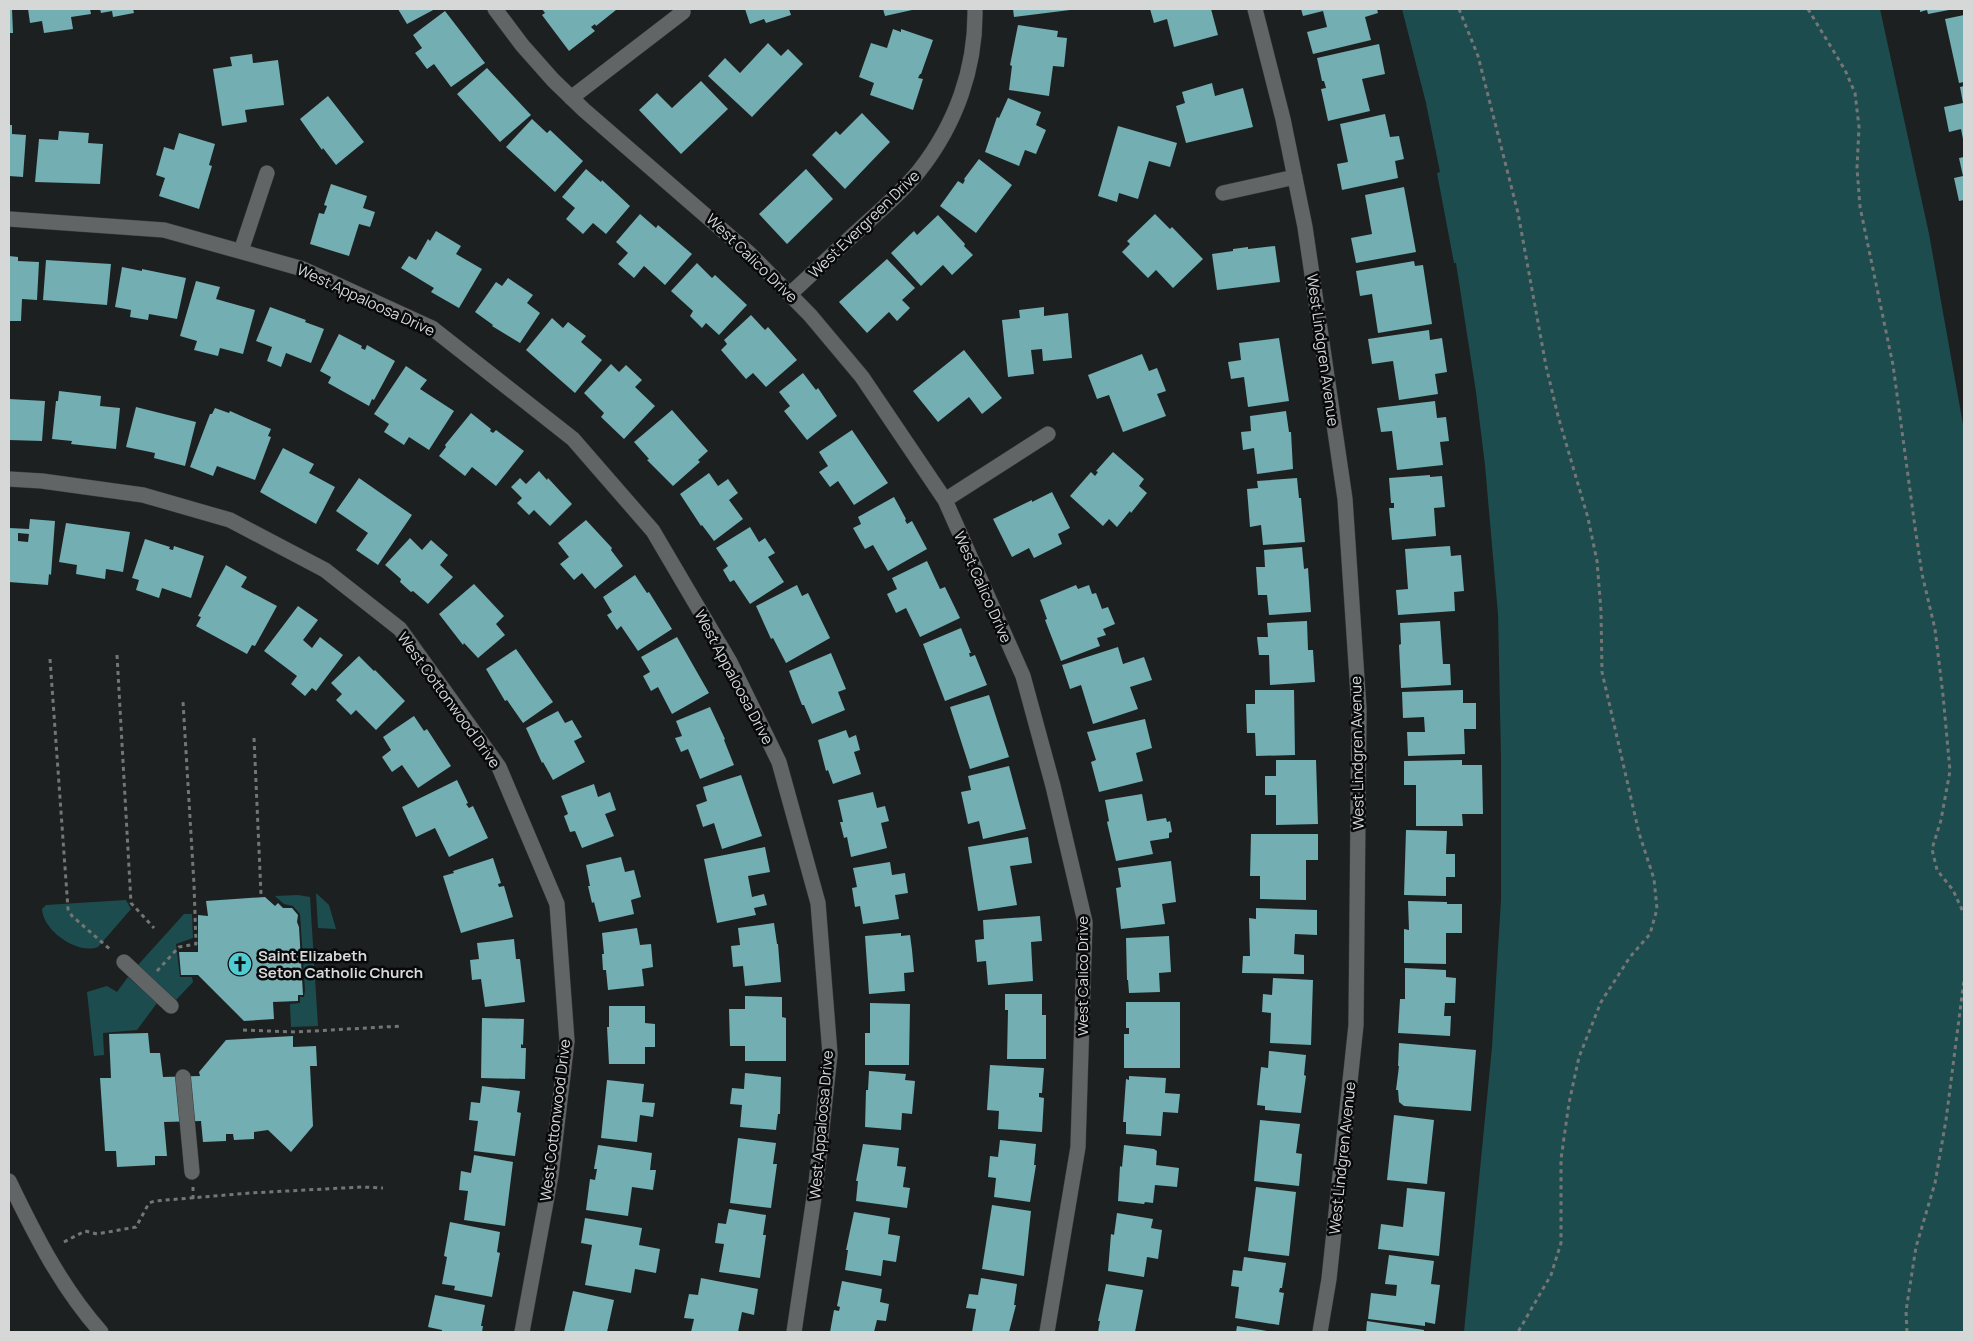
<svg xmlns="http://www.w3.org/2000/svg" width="1973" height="1341" font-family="Manrope,sans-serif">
	<rect width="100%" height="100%" fill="#1d2020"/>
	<path fill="#1d4c4f" d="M1402 9H1880L1929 234 1964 430V1332H1464L1492 1047 1501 900V757L1498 614 1485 465 1476 392 1456 263H1454L1437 173 1440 172 1426 103Z
		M316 893 329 905 336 929 318 928Z
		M298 895 310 897 318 1026 291 1027 290 1004 300 1003V997H304L305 990 300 914 293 906 284 904 275 896Z
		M126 900 131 909 98 947C78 955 43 931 42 909L46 905Z
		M184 914H192L193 938 176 944 180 977H192L193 982 176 1000 138 965Z
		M128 977 157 1003 137 1030 103 1033 104 1055 94 1056 87 992 107 986 117 992Z"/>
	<path fill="#72aeb2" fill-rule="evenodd" d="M9 9H12L13 33H9Z
		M28 9H90L91 14 71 17 73 29 44 33 42 21 30 23Z
		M100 9H133L134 13 113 17 112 11 101 13Z
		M398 9H435L407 24Z
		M542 9H615L616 10 596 26 595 24 591 27 595 31 569 51 542 15 545 13Z
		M745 9H789L791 15 766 23 764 19 750 24Z
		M883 9H912V10L885 16Z
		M1013 9H1070V10L1014 17Z
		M1150 9H1211L1218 35 1174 47 1167 19 1154 23Z
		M1301 9H1377L1378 13 1365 17 1371 40 1313 54 1307 32 1327 27 1323 11 1303 16Z
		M1920 9H1949V10L1928 14 1927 10 1920 12Z
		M445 11 485 63 451 87 434 64 427 69 415 53 422 48 413 35Z
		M1964 15V82L1959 83 1945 19Z
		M1018 25 1058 31 1057 37 1067 38 1064 67 1053 66 1049 96 1009 90 1012 66 1010 65Z
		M893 29 901 32V29L933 40 921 74H920L918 78 923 79 913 110 870 95 874 83 859 77 871 43 887 48Z
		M768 43 781 56 788 49 803 64 752 117 708 76 725 58 740 73Z
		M1379 44 1385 74 1362 79 1370 111 1328 121 1321 89 1326 88 1324 81H1322L1317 58Z
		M252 54 253 63 278 60 284 105 245 110 247 122 222 126 213 69 232 66 230 57Z
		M487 68 531 115 500 142 457 94Z
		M701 81 728 109 681 154 639 110 657 93 672 108Z
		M1212 83 1215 96 1243 88 1253 127 1186 143 1176 106 1185 103 1182 92Z
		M1964 86V139H1963L1961 129 1949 132 1944 107 1963 103 1960 87Z
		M328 96 364 142 336 165 323 148 322 150 300 119Z
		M1008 98 1041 112 1036 125 1046 130 1036 154 1025 150 1019 166 985 152 997 117 999 118Z
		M862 113 890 142 845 189 812 155 836 131 840 135Z
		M1385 114 1390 137 1399 136 1404 159 1395 161 1398 178 1342 190 1337 164 1348 162 1340 124Z
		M532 119 547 133 550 130 583 161 555 192 506 147Z
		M9 125H12V134L26 135 23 177 9 176Z
		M1118 126 1177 143 1170 167 1149 161 1138 199 1119 193 1117 202 1098 196Z
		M59 131 89 133 88 143 103 144 100 184 35 182 39 139 58 140Z
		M179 133 215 144 209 165 212 166 199 209 159 196 165 178 156 175 164 147 174 150Z
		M1964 157V200L1959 201 1954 178 1963 176 1959 158Z
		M979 159 1012 185 976 233 940 206 958 181 963 184 965 180 964 179Z
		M586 169 601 182 602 180 630 206 606 234 593 223 583 234 566 219 575 208 562 197Z
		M806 169 833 199 787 244 759 214Z
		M331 184 367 196 363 208 375 212 370 227 359 224 349 256 310 244 319 213 324 214 327 206 324 205Z
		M1404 187 1416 252 1356 263 1351 238 1372 234 1365 195Z
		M640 214 656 228 658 225 692 254 665 285 644 266 634 278 618 264 628 253 616 242Z
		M1155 214 1170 229 1172 227 1203 259 1173 288 1156 270 1148 278 1122 252 1130 244 1127 241Z
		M938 215 965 244 964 246 973 255 952 275 943 265 921 286 891 253 914 231 917 235Z
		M436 231 461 246 456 254 482 269 459 308 431 292 434 288 401 268 409 256 416 260 428 239 430 241Z
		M1275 246 1280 282 1217 290 1212 254 1233 251V249L1248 247V249Z
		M9 256 18 257V261L39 262 37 300 22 299 21 321H9Z
		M887 259 915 288 902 300 910 308 897 321 889 312 867 333 839 302Z
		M46 260 111 264 107 305 43 300Z
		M1414 261 1415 266 1423 265 1432 324 1378 333 1372 294 1360 296 1356 271Z
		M697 263 712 278 715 275 747 305 719 335 706 323 702 328 690 316 693 311 671 291Z
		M122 267 142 271V269L186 278 177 319 149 314 148 320 130 317 131 310 115 307Z
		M508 278 533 295 527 303 540 313 520 343 492 326 493 325 475 312 496 282 502 286Z
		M196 281 220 287 216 299 255 310 243 354 220 348 218 356 194 350 197 341 180 336Z
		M270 307 306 320 305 322 324 329 311 363 286 353 281 367 267 361 272 347 256 341Z
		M1044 307V316L1068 313 1072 358 1043 361 1042 349 1031 350 1034 374 1008 377 1002 320 1020 318 1019 310Z
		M751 315 765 330 768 327 797 360 766 387 753 373 746 379 721 350 727 344 724 340Z
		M552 318 563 328 568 322 586 336 581 342 602 360 575 393 526 350Z
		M1429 330 1430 340 1442 338 1447 372 1435 374 1438 394 1399 400 1393 361 1372 364 1368 339Z
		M339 334 362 346 361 348 365 350 367 345 395 361 374 400 372 399 369 406 328 383 331 377 320 371Z
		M1279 338 1289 401 1248 407 1244 377 1231 379 1228 362 1241 360 1239 343Z
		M964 350 1002 398 982 414 969 397 938 422 913 391Z
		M1142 354 1149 371 1157 368 1166 391 1157 394 1166 416 1123 432 1109 395 1097 399 1088 375Z
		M611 364 619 372 626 365 642 380 635 387 655 406 624 439 601 417 604 413 584 393Z
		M406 366 427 380 420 389 454 411 429 450 409 437 404 445 384 432 389 424 374 414Z
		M803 373 816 390 818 388 837 416 807 440 784 411 790 406 779 392Z
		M59 391 101 396 100 406 120 408 116 449 71 444 72 441 52 439 56 401H58Z
		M9 399 45 401 42 441 9 440Z
		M1435 401 1437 418 1446 417 1449 441 1440 442 1443 465 1397 470 1392 431 1381 432 1377 408Z
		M136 407 196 422 185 466 154 458 155 453 126 447Z
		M215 408 229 413 230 411 271 429 268 436 271 437 255 480 217 466 213 476 190 467 210 414H212Z
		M672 410 708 451 698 460 700 462 673 486 647 460 649 459 634 442Z
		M1286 411 1289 432H1291L1293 469 1257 474 1254 448 1243 450 1241 432 1251 431 1250 416Z
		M471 413 491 429 490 431 493 433 496 430 524 451 496 486 472 467 465 476 439 456 446 447 445 445Z
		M852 430 888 483 854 505 838 481 830 487 819 472 828 466 819 452Z
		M283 448 314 464 309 473 335 487 316 524 260 492Z
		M1113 452 1144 479 1139 486 1147 493 1131 513 1130 511 1117 527 1109 519 1103 526 1070 496 1091 472 1095 476 1098 472 1096 471Z
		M539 471 547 480 548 478 572 504 550 526 534 510 529 515 517 503 522 498 511 487 520 478 526 484Z
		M709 473 718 486 728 479 738 493 729 500 743 519 714 541 702 525 701 526 680 494Z
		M1430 475V477L1442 476 1445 507 1434 508 1436 536 1392 540 1389 508H1394V503H1391L1389 478Z
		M359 478 412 515 378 565 356 550 368 533 336 511Z
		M1297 478 1299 498H1301L1305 542 1263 545 1261 525 1250 527 1247 489 1258 488 1257 481Z
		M1052 492 1070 528 1058 534 1062 544 1034 558 1029 548 1012 557 993 519 1032 500V502Z
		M894 497 906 519 905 520 907 524 912 521 927 549 888 571 873 545 865 549 853 528 861 524 858 517Z
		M30 519 55 521 51 575 49 574 48 585 9 582V528L29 529ZM18 533 29 534 28 542 18 541Z
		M586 520 612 548 611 550 623 566 595 589 582 573 574 580 560 564 569 557 558 543Z
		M66 523 130 532 123 572 106 569 105 579 76 574 77 565 59 562Z
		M750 527 759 542 765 538 775 553 768 557 784 582 750 604 734 580 730 582 723 570 728 566 716 548Z
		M410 538 422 550 431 540 448 555 440 565 453 577 428 604 413 591 411 592 400 582 401 579 385 565Z
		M145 539 170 547 169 549 173 550 174 546 204 556 191 598 162 588 159 598 136 590 139 580 132 578Z
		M1450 546 1451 556 1461 555 1464 591 1454 592 1455 611 1398 615 1396 590 1408 589 1405 549Z
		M1302 547 1304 569 1308 568 1311 612 1269 615 1267 595H1258L1256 567H1265L1264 550Z
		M927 561 940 589 945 587 960 618 920 637 906 608 896 613 887 594 897 589 892 578Z
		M226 565 247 577 241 587 277 606 255 646 252 645 247 654 196 626 201 617 198 616Z
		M635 575 647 593 649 592 672 629 638 651 621 626 617 630 607 615 612 612 603 597Z
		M474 584 504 616 496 624 505 635 478 658 464 643 463 645 439 614Z
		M797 585 802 596 808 593 830 638 786 663 773 638 771 639 756 606Z
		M1076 585 1078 589 1089 585 1092 594 1096 593 1102 609 1108 607 1115 624 1103 629 1106 635 1097 638 1100 646 1061 661 1045 620 1047 619 1040 600Z
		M298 606 318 620 303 640 312 648 320 637 343 655 316 691 312 688 305 696 291 684 297 676 264 651Z
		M1307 621 1308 650H1313L1315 682 1270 685 1269 655H1259L1257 637H1268L1267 623Z
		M1440 621 1443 664H1450L1451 685 1401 688 1399 645 1401 644 1400 623Z
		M961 628 971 653H969L970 657 975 655 987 685 945 701 923 644Z
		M677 637 709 693 672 714 658 687 651 691 643 676 650 672 641 657Z
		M1118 647 1123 664 1144 657 1152 680 1130 687 1138 709 1093 724 1081 685 1070 689 1062 665Z
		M516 649 553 702 523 723 507 700 505 701 486 669Z
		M831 653 846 689 838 692 845 710 812 724 804 705H802L789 671Z
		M359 656 374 671 375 670 405 701 376 730 356 710 351 715 336 700 342 694 331 683Z
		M1255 690H1294L1295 755 1256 756 1255 733H1247L1246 704H1255Z
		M1463 690V703H1476V729H1464L1465 754 1408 756 1407 732H1425L1424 717 1403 718 1402 692Z
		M989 695 1009 757 970 769 950 707Z
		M710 707 725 739 724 740 734 765 700 779 688 749 681 752 675 738 682 736 676 721Z
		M558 711 565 723 572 720 582 737 574 741 585 762 553 780 543 762 542 763 526 728Z
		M414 716 424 731 427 729 451 766 418 788 402 765 392 772 382 757 391 750 383 737Z
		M1145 719 1152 748 1136 753 1143 781 1099 792 1091 762 1096 760 1087 732Z
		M846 730 849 738 856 735 860 750 854 752 861 774 833 784 828 770 826 771 818 740Z
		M1276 760H1316L1318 824 1276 825V795H1265V776H1276Z
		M1462 760V765H1482L1483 814H1462L1463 826H1416V785H1404V761Z
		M1009 766 1026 829 983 839 979 821 968 824 961 792 971 790 968 776Z
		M741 775 762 836 722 849 714 823 703 827 696 805 707 801 703 787Z
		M457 780 468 803 466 804 469 808 473 806 488 838 449 857 435 828 416 837 402 807Z
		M594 784 598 797 610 792 616 810 605 814 614 836 582 848 575 831 570 832 564 816 568 814 561 796Z
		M873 792 877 808 885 806 889 821 881 823 887 848 851 857 847 837 844 838 840 822H843L838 800Z
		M1142 794 1147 821 1166 818 1167 822 1170 821 1172 832 1169 833V838L1150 841 1153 854 1116 861 1107 822 1109 821 1105 800Z
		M1406 830 1447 831 1446 854H1455V877H1446V896L1404 895Z
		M1251 834H1318V860H1306V900L1260 899V876H1250Z
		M1028 837 1032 863 1010 866 1017 905 978 911 968 847Z
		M765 847 770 872 748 876 752 897 764 894 767 905 754 908 756 915 717 923 704 859Z
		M621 857 625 872 634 870 641 897 631 900 634 914 599 922 594 902 592 903 588 886H590L586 865Z
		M493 858 501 883 498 884 499 887 504 886 513 917 461 933 443 876 454 873 453 871Z
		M1171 861 1176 902 1162 904 1165 924 1121 929 1116 888 1121 887 1118 868Z
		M890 862 892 875 905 873 908 893 895 895 899 919 863 924 860 906 855 907 852 888 857 887 853 868Z
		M265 897 275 906 278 903 283 908H292L298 915 297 922 299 927 303 995H298V1001L273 1002 274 1019 244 1021 198 975H181L179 952H198V915L208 916 206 901Z
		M1408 901 1447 902V904H1462V933H1446V964L1404 963V929L1409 930Z
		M1256 908 1317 910V935L1295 934 1294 954 1304 955V974L1242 973 1243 956H1250L1249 918 1256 919Z
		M1040 916 1042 941 1031 942 1033 981 988 985 986 961 977 962 975 940 984 939 983 920Z
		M774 923 777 944H778L781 982 745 986 743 966 733 967 731 946 740 945 738 928Z
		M637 928 640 945 651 944 653 967 642 969 644 986 608 990 606 970H603L602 954H604L602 933Z
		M901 933V936L910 935 912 950 914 972 904 973 905 991 869 994 865 936Z
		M1169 936 1171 972 1159 973 1160 992 1129 993 1128 980H1127L1126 938Z
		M514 939 516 959H520L525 1002 485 1007 481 979 472 980 470 960 479 959 477 943Z
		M1405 968 1446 970V977L1456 978 1455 1003H1445L1444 1016H1451L1450 1036 1398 1033 1400 999H1405Z
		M1273 978 1313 980 1311 1045 1270 1043 1271 1013 1262 1012 1263 994 1272 995Z
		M1005 994H1042V1015H1046V1059H1007L1008 1010H1005Z
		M745 996 782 997V1017L786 1018V1061H745V1046H730L729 1009H745Z
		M1126 1002H1180V1068H1124V1034H1129V1028H1126Z
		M870 1003 910 1004 909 1065H865V1033H870Z
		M609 1006H645V1023L655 1024V1047H645V1064H609L607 1027H609Z
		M482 1018 524 1019 523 1045 521 1044V1048H526L525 1079 481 1078Z
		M148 1033 150 1053H160L163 1077 200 1076 199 1072 226 1040 293 1036V1047L316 1046 317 1066H310L313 1126 291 1152 268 1130 254 1132V1139L234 1140 233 1134H226V1141L203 1142 201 1121 164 1122 167 1156H155V1165L117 1167 116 1151H105L100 1078H111L109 1034Z
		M1399 1043 1476 1050 1471 1111 1404 1106 1399 1102 1398 1090H1396L1399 1066H1398Z
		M1269 1051 1306 1055 1304 1075 1306 1076 1301 1113 1265 1110V1106L1257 1105 1261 1067 1268 1068Z
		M990 1065 1044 1068 1042 1093H1039V1097L1044 1098 1042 1132 998 1129 999 1111 987 1110Z
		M869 1071 906 1074 905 1080 915 1081 912 1114 902 1113 901 1130 865 1127 866 1090H868Z
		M745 1073 781 1077 780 1114H778L776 1130 740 1127 742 1105 730 1104 732 1088 744 1089Z
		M1129 1076 1166 1078 1165 1093 1180 1094 1178 1113 1163 1112 1161 1136 1126 1134V1122H1123L1126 1079 1129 1080Z
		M607 1080 644 1084 642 1102 655 1103 653 1117 640 1115 637 1142 601 1138Z
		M482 1086 520 1091 517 1112 521 1113 515 1156 474 1151 478 1121 469 1120 471 1102 480 1103Z
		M1394 1115 1434 1120 1427 1184 1387 1180Z
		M1260 1120 1300 1124 1296 1153 1302 1154 1299 1186 1254 1181Z
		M738 1138 776 1143 773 1164H777L771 1208 730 1203Z
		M1000 1140 1036 1144 1034 1165H1036L1030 1202 994 1197 996 1178 988 1177 990 1156 998 1157Z
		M863 1144 899 1148 897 1166 906 1167 903 1187 910 1188 907 1208 856 1201 858 1181H856Z
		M598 1145 652 1153 650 1170H656L653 1190 632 1187 628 1216 586 1210 590 1179 595 1180 597 1169H594Z
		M1124 1145 1154 1149 1157 1151 1156 1165 1179 1168 1177 1187 1155 1185 1153 1203 1145 1202 1144 1204 1118 1201 1120 1166 1122 1167Z
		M474 1155 513 1162 505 1226 464 1220 468 1191 459 1190 461 1171 471 1173Z
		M1256 1187 1296 1192 1289 1256 1248 1251Z
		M1407 1188 1445 1192 1439 1256 1378 1249 1381 1224 1403 1227Z
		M992 1205 1031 1211 1024 1276 982 1269Z
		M729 1209 766 1215 763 1235H766L760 1278 719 1272 724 1244 715 1243 718 1223 726 1224Z
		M854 1212 890 1218 888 1234 900 1236 896 1262 883 1260 881 1276 845 1270 848 1250H846Z
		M1117 1213 1153 1219 1151 1228 1162 1230 1158 1259 1147 1257 1144 1277 1108 1271 1111 1234 1114 1235Z
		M585 1218 642 1228 639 1245 660 1249 656 1273 635 1269 631 1293 585 1285 592 1245 581 1243Z
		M450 1222 500 1232 497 1252 500 1253 492 1297 454 1290 455 1286 442 1284 447 1257 444 1256Z
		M1389 1255 1434 1261 1431 1284 1440 1285 1435 1324 1425 1322V1326L1368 1319 1371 1293 1396 1296 1397 1285 1385 1284Z
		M1244 1257 1286 1263 1282 1288H1280L1279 1292 1284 1293 1279 1325 1235 1318 1239 1287 1231 1286 1233 1270 1242 1271Z
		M701 1278 758 1289 754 1315 742 1312 738 1332H691L694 1319 684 1318 689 1294 698 1295Z
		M981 1278 1017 1284 1014 1305H1016L1009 1332H972L976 1309 966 1308 969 1294 978 1295Z
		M842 1281 882 1289 880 1302 889 1304 886 1321 877 1320 874 1332H830L834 1310 839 1311 840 1307 837 1306Z
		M1106 1284 1143 1290 1135 1332H1098L1100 1321H1098Z
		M573 1291 614 1300 607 1332H564Z
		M435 1295 485 1305 481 1326H483L482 1332H442V1330L428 1327Z
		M1367 1321 1424 1330V1332H1366Z
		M1237 1326 1267 1331V1332H1236Z"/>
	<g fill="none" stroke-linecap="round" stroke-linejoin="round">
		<g stroke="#393b3b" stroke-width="16">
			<path id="minor" d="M495 9 522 45 553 80 584 110 750 254 810 315 862 377 945 500 1023 676 1053 786 1085 922 1078 1147 1047 1332
				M1255 9 1283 119 1305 227 1345 499 1359 709 1356 1025 1329 1279 1320 1332
				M571 98 683 12
				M1223 193 1295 177
				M9 219 164 230 303 269 432 328 573 439 653 531 730 662 779 762 818 903 830 1054 816 1184 794 1332
				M241 251 267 173
				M790 294C814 272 838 249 862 227 882 209 903 191 919 171 956 124 976 68 975 9
				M9 479 42 481 143 495 230 520 325 570 400 629 499 767 557 904 567 1041 551 1175 522 1332
				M945 500 1048 434
				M124 962 171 1006
				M183 1077 192 1172
				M9 1181C35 1235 61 1287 101 1332"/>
		</g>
		<path stroke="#747676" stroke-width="3" stroke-dasharray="4 4" stroke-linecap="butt" d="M1459 9 1478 56 1504 158 1518 213 1546 366 1558 416 1588 518 1597 561 1601 611 1602 672 1639 833 1654 879 1657 909 1650 934 1630 957 1601 1002 1579 1057 1569 1103 1561 1159V1243L1551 1275 1518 1332
			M1808 9 1845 70 1855 93 1859 127 1857 168 1860 207 1893 365 1915 527 1922 574 1935 629 1943 695 1950 771 1941 820 1932 849 1937 870 1953 890 1964 914
			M117 655 131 903 154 928
			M50 659 68 909 72 916 112 951
			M254 738 261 894
			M157 971 179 947 196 944 194 884 183 702
			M243 1030 295 1032 402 1026
			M193 1187V1199
			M64 1242 85 1231 97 1234 136 1227 149 1203 155 1201 250 1193 362 1187 383 1188
			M1907 1332 1906 1311 1916 1247 1935 1183 1946 1120 1964 980"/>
		<use href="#minor" stroke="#616565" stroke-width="15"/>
	</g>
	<defs>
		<g id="church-disc" transform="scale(1.25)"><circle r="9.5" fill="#51ccd3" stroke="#08090a"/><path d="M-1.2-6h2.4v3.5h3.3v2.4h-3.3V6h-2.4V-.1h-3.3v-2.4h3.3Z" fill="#111"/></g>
	</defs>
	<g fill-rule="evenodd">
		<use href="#church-disc" x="240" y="964"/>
	</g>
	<g text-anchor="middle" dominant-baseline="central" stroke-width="5" stroke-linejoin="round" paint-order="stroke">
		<g font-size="15" fill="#d6d8d8" stroke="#08090a">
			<text transform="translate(864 224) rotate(-44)">West Evergreen Drive</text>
			<text transform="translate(752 258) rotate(44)">West Calico Drive</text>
			<text transform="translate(366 300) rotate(25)">West Appaloosa Drive</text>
			<text transform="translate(1323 350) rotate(82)">West Lindgren Avenue</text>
			<text transform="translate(983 587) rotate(66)">West Calico Drive</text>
			<text transform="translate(734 677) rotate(62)">West Appaloosa Drive</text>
			<text transform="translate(449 700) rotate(54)">West Cottonwood Drive</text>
			<text transform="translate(1357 753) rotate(-91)">West Lindgren Avenue</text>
			<text transform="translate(1082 976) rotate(-90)">West Calico Drive</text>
			<text transform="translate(555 1120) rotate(-83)">West Cottonwood Drive</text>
			<text transform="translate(821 1125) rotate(-85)">West Appaloosa Drive</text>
			<text transform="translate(1342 1158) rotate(-84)">West Lindgren Avenue</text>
		</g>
		<g font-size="15" font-weight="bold" fill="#d6d8d8" stroke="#08090a" text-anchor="start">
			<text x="258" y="955">Saint Elizabeth<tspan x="258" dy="17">Seton Catholic Church</tspan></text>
		</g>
	</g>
	<rect width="1973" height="1341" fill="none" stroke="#d6d8d8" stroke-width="20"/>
</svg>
